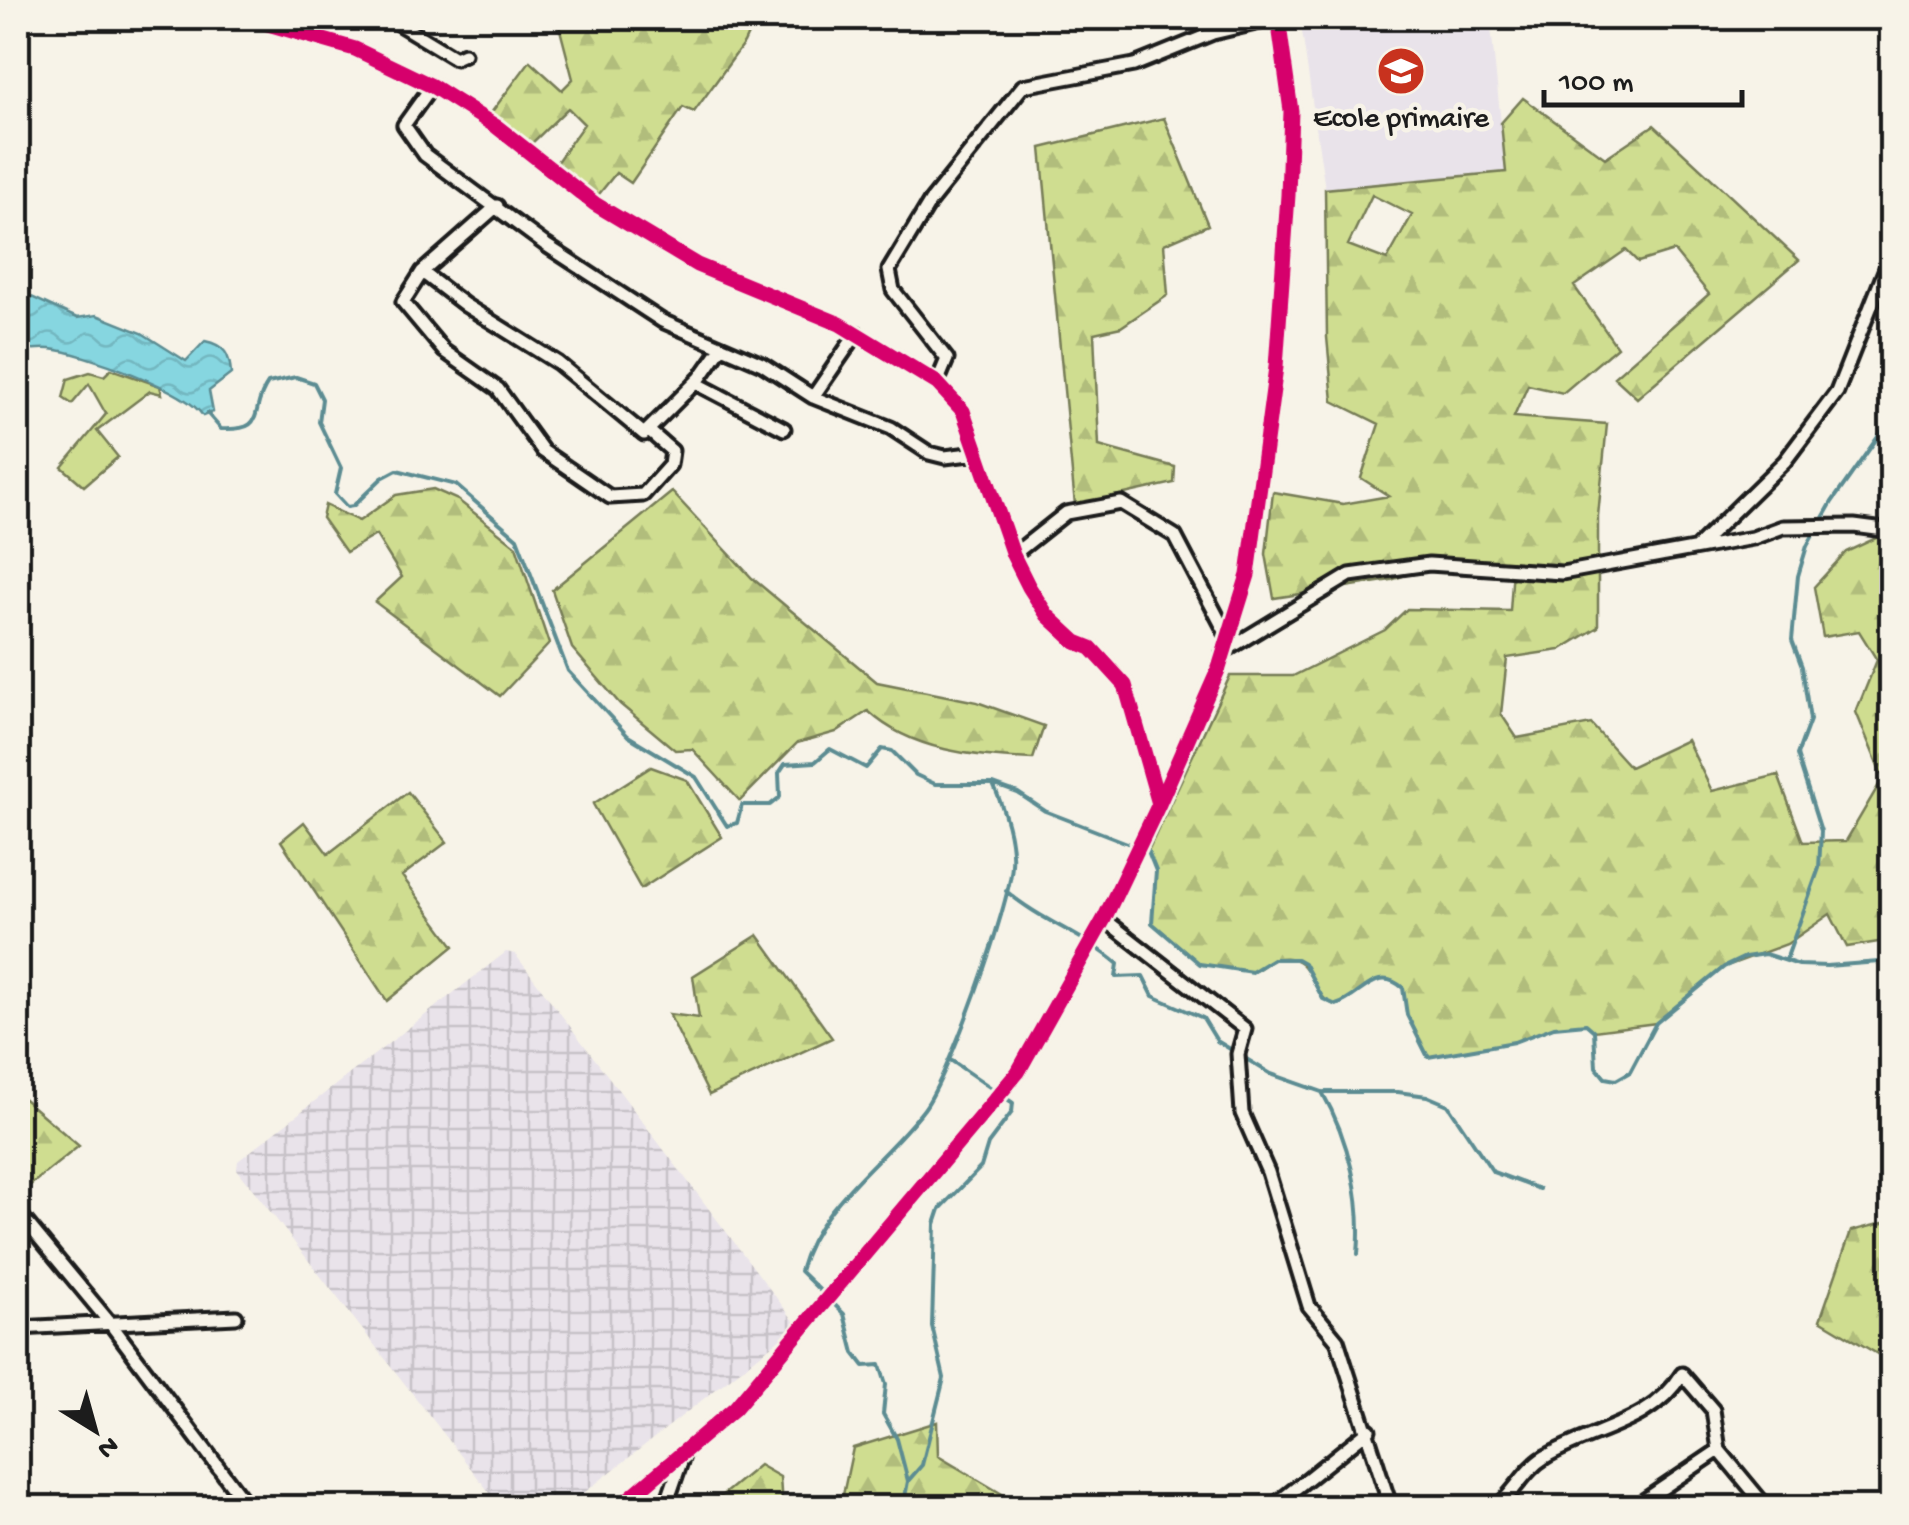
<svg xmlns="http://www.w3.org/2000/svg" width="1909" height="1525" font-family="'Gochi Hand',sans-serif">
	<defs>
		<pattern id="industrial-grid" width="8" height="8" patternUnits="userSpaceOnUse" patternTransform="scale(2.5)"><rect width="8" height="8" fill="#e9e3ea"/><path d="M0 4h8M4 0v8" fill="none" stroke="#c7c2c8"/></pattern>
		<pattern id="forest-firs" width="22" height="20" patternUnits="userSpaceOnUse" patternTransform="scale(2.5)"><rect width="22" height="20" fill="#cfdd90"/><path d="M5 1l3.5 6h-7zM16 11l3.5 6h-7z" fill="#b1bd7c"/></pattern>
		<pattern id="water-waves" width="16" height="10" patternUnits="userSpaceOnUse" patternTransform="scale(2.5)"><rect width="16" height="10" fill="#86d6e0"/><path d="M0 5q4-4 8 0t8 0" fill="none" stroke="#73b7c0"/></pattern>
	</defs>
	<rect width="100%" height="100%" fill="#f7f3e8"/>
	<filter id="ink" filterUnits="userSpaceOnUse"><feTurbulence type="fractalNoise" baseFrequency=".01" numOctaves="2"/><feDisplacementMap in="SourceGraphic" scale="20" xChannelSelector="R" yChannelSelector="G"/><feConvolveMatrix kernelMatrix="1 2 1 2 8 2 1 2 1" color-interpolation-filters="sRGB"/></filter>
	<g filter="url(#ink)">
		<path fill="#e9e3ea" d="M1300 18H1490L1506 172 1325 189Z"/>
		<path fill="url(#industrial-grid)" d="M506 952 515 954 794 1321 795 1327 566 1507H501L237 1169 238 1161Z"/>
		<path fill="#cfdd90" stroke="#767c56" stroke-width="2.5" d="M111 369 160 386 162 394 150 391 97 431 118 457 84 486 62 467 106 414 89 384 72 404 63 398 68 379 90 372 104 376Z"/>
		<path fill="url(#forest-firs)" stroke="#767c56" stroke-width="2.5" fill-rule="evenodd" d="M557 18H749L754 21 744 43 694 112 683 107 631 183 616 173 591 204 549 173 584 124 568 108 525 150 491 113 530 61 562 90 573 79Z
			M1523 98 1605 158 1654 125 1799 260 1637 398 1614 377 1709 294 1674 251 1638 262 1626 250 1574 286 1617 347 1563 393 1528 385 1514 417 1607 424 1598 516V627L1560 650 1507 658 1501 714 1517 738 1591 724 1630 767 1687 740 1712 791 1778 775 1803 842 1846 841 1883 778 1856 712 1877 660 1859 631 1823 637 1814 587 1846 552 1891 531V940L1847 947 1830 914 1787 944 1724 967 1656 1023 1594 1031 1586 1024 1554 1027 1514 1042 1428 1057 1407 1015 1403 988C1376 964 1362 997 1336 1005 1308 998 1316 953 1280 958 1269 959 1262 969 1252 972L1200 964 1152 923 1156 871 1148 851 1230 676H1293L1385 630 1407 609 1510 611 1513 568H1426L1391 580 1274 598 1266 554 1273 492 1343 504 1389 496 1361 478 1379 424 1333 401 1327 337 1325 189 1506 172 1501 123ZM1372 195 1412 215 1387 260 1348 245Z
			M1164 118 1208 225 1164 244 1168 295 1121 327 1094 333 1099 446 1175 467 1174 483 1075 505 1041 148Z
			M433 489 458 500 516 546 549 644 500 696 375 602 402 577 376 535 346 552 322 518 325 505 359 521 396 495Z
			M672 492 752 578 877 682 977 702 1044 726 1033 759C976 757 911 751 868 711L836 732 797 743 740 801 692 749 675 750 620 704 572 648 552 590Z
			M651 767 687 780 722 837 641 889 593 804Z
			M408 792 447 842 402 876 454 946 387 1001 281 841 304 822 328 854Z
			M758 935 832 1038 709 1095 669 1014 699 1018 693 976Z
			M18 1094 79 1146 18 1195Z
			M1891 1221H1892L1891 1362 1820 1320 1851 1231Z
			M937 1422 938 1456 1024 1507H805L843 1495 853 1448Z
			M759 1465 780 1477 782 1507H708Z"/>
		<path fill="url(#water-waves)" stroke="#5c8c92" stroke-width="2.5" d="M18 285 27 295 77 318 97 315 142 333 186 361 205 341C225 345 230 355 231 374L209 391 213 412 203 416C187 390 82 352 50 349 39 348 28 350 18 350Z"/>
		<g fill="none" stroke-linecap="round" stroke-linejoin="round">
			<path stroke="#5c8c92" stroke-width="4" d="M207 413 221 429C269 431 248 411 268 383L296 377 314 383 322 399 319 422 341 468 335 494 347 507 353 506 382 478 397 470 456 485 517 538 568 671 628 736 696 777 727 826 737 823 742 805H770L780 797 779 773 785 764 815 762 830 749 866 768 882 749 892 751 916 775 935 784H993L1018 793 1045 811 1148 851 1156 871 1152 923 1200 964 1252 972 1273 959H1297L1304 963 1323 999 1336 1005C1362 997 1376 964 1403 988L1407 1015 1428 1057 1514 1042 1554 1027 1586 1024 1594 1031 1596 1067 1605 1078 1616 1080 1630 1072 1656 1023 1724 967 1745 957 1765 954 1799 965 1827 966 1892 961
				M1006 891C1041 921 1085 935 1118 964L1116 977 1143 976 1153 996 1203 1018 1217 1041 1235 1052
				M1786 960 1819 868 1821 831 1797 755 1810 720 1802 667 1792 640 1798 576 1807 546 1832 502 1892 417
				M1243 1057 1271 1074 1322 1092C1349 1139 1363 1200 1358 1254
				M1324 1092H1398L1427 1096 1448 1105 1493 1172 1539 1189
				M908 1481 922 1465 944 1378 932 1326 935 1224 940 1209 981 1167 988 1144 1012 1112 1013 1103 952 1061
				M903 1508 908 1481 897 1439 883 1414 886 1384 880 1365 864 1366 854 1353 844 1314 800 1271C818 1203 883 1163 924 1109 948 1078 1010 905 1012 865 1014 838 1004 809 993 784"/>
			<g stroke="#1c1c1c" stroke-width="19">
				<path id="minor" d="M247 18 355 49 432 86 497 127 595 204 697 265 840 324 937 383 963 411 1013 555 1029 587 1047 615 1076 642 1091 648 1125 685 1159 803
					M389 18 455 58 464 54
					M432 86 404 125 425 155 546 245 662 321 762 364 813 397 891 428 929 453 945 457 978 453
					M497 206 422 272 403 302 444 351 498 389 543 451 610 497 643 495 670 465 672 451 649 431
					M422 272 465 305 558 363 644 434 700 378 721 348
					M696 383 784 429
					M937 383 947 359 893 290 889 270 930 202 1023 86 1134 65 1213 33 1277 18
					M813 397 857 333
					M1697 547 1785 461 1837 392 1892 253
					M1013 555 1066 513 1121 503 1175 536 1228 637
					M1223 652 1350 575 1429 564 1562 573 1753 538 1783 527 1854 526 1892 531
					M1104 919 1245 1029 1238 1054 1242 1113 1268 1172 1309 1306 1337 1340 1391 1508
					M18 1212 110 1323 249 1508
					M18 1328 236 1317
					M618 1508 735 1408 1018 1072 1104 919 1159 804 1219 668 1248 575 1276 367 1288 195 1291 111 1278 18
					M665 1508 683 1456
					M1271 1508 1369 1430
					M1496 1508C1514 1493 1525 1469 1545 1457 1592 1429 1651 1425 1682 1374L1713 1410 1719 1450 1767 1508
					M1633 1508 1719 1450"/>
			</g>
			<use href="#minor" stroke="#f7f3e8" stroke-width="11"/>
			<g stroke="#f7f3e8" stroke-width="21">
				<path id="cycleway" d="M247 18 355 49 432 86 497 127 595 204 697 265 840 324 937 383 963 411 1013 555 1029 587 1047 615 1076 642 1091 648 1125 685 1159 804
					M618 1508 735 1408 1018 1072 1104 919 1159 804 1219 668 1248 575 1276 367 1288 195 1291 111 1278 18"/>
			</g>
			<use href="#cycleway" stroke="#d6006c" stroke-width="15"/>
		</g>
	</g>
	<defs>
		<g id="school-disc" transform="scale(2.5)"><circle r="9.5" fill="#c8321e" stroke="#f7f3e8"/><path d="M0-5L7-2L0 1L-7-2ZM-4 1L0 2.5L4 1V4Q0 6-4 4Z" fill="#fff"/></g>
	</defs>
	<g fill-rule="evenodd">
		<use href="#school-disc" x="1401" y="71"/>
	</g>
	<g text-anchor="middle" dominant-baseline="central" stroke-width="9" stroke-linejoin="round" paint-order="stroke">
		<g font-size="30" fill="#1c1c1c" stroke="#f7f3e8">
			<text x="1401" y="120">Ecole primaire</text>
		</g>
	</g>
	<rect width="1909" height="1525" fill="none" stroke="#f7f3e8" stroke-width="60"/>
	<rect x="30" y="30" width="1849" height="1465" fill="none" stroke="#1c1c1c" stroke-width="4" filter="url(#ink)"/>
	<g transform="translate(95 1430) rotate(143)" stroke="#f7f3e8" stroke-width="8" paint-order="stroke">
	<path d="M0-8L18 38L0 25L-18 38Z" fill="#1c1c1c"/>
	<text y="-15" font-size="28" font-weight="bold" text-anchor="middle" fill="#1c1c1c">N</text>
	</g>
	<path d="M1544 90v15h198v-15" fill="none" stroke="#1c1c1c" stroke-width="5"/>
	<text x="1559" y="90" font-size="30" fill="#1c1c1c" stroke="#f7f3e8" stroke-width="8" paint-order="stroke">100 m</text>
</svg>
